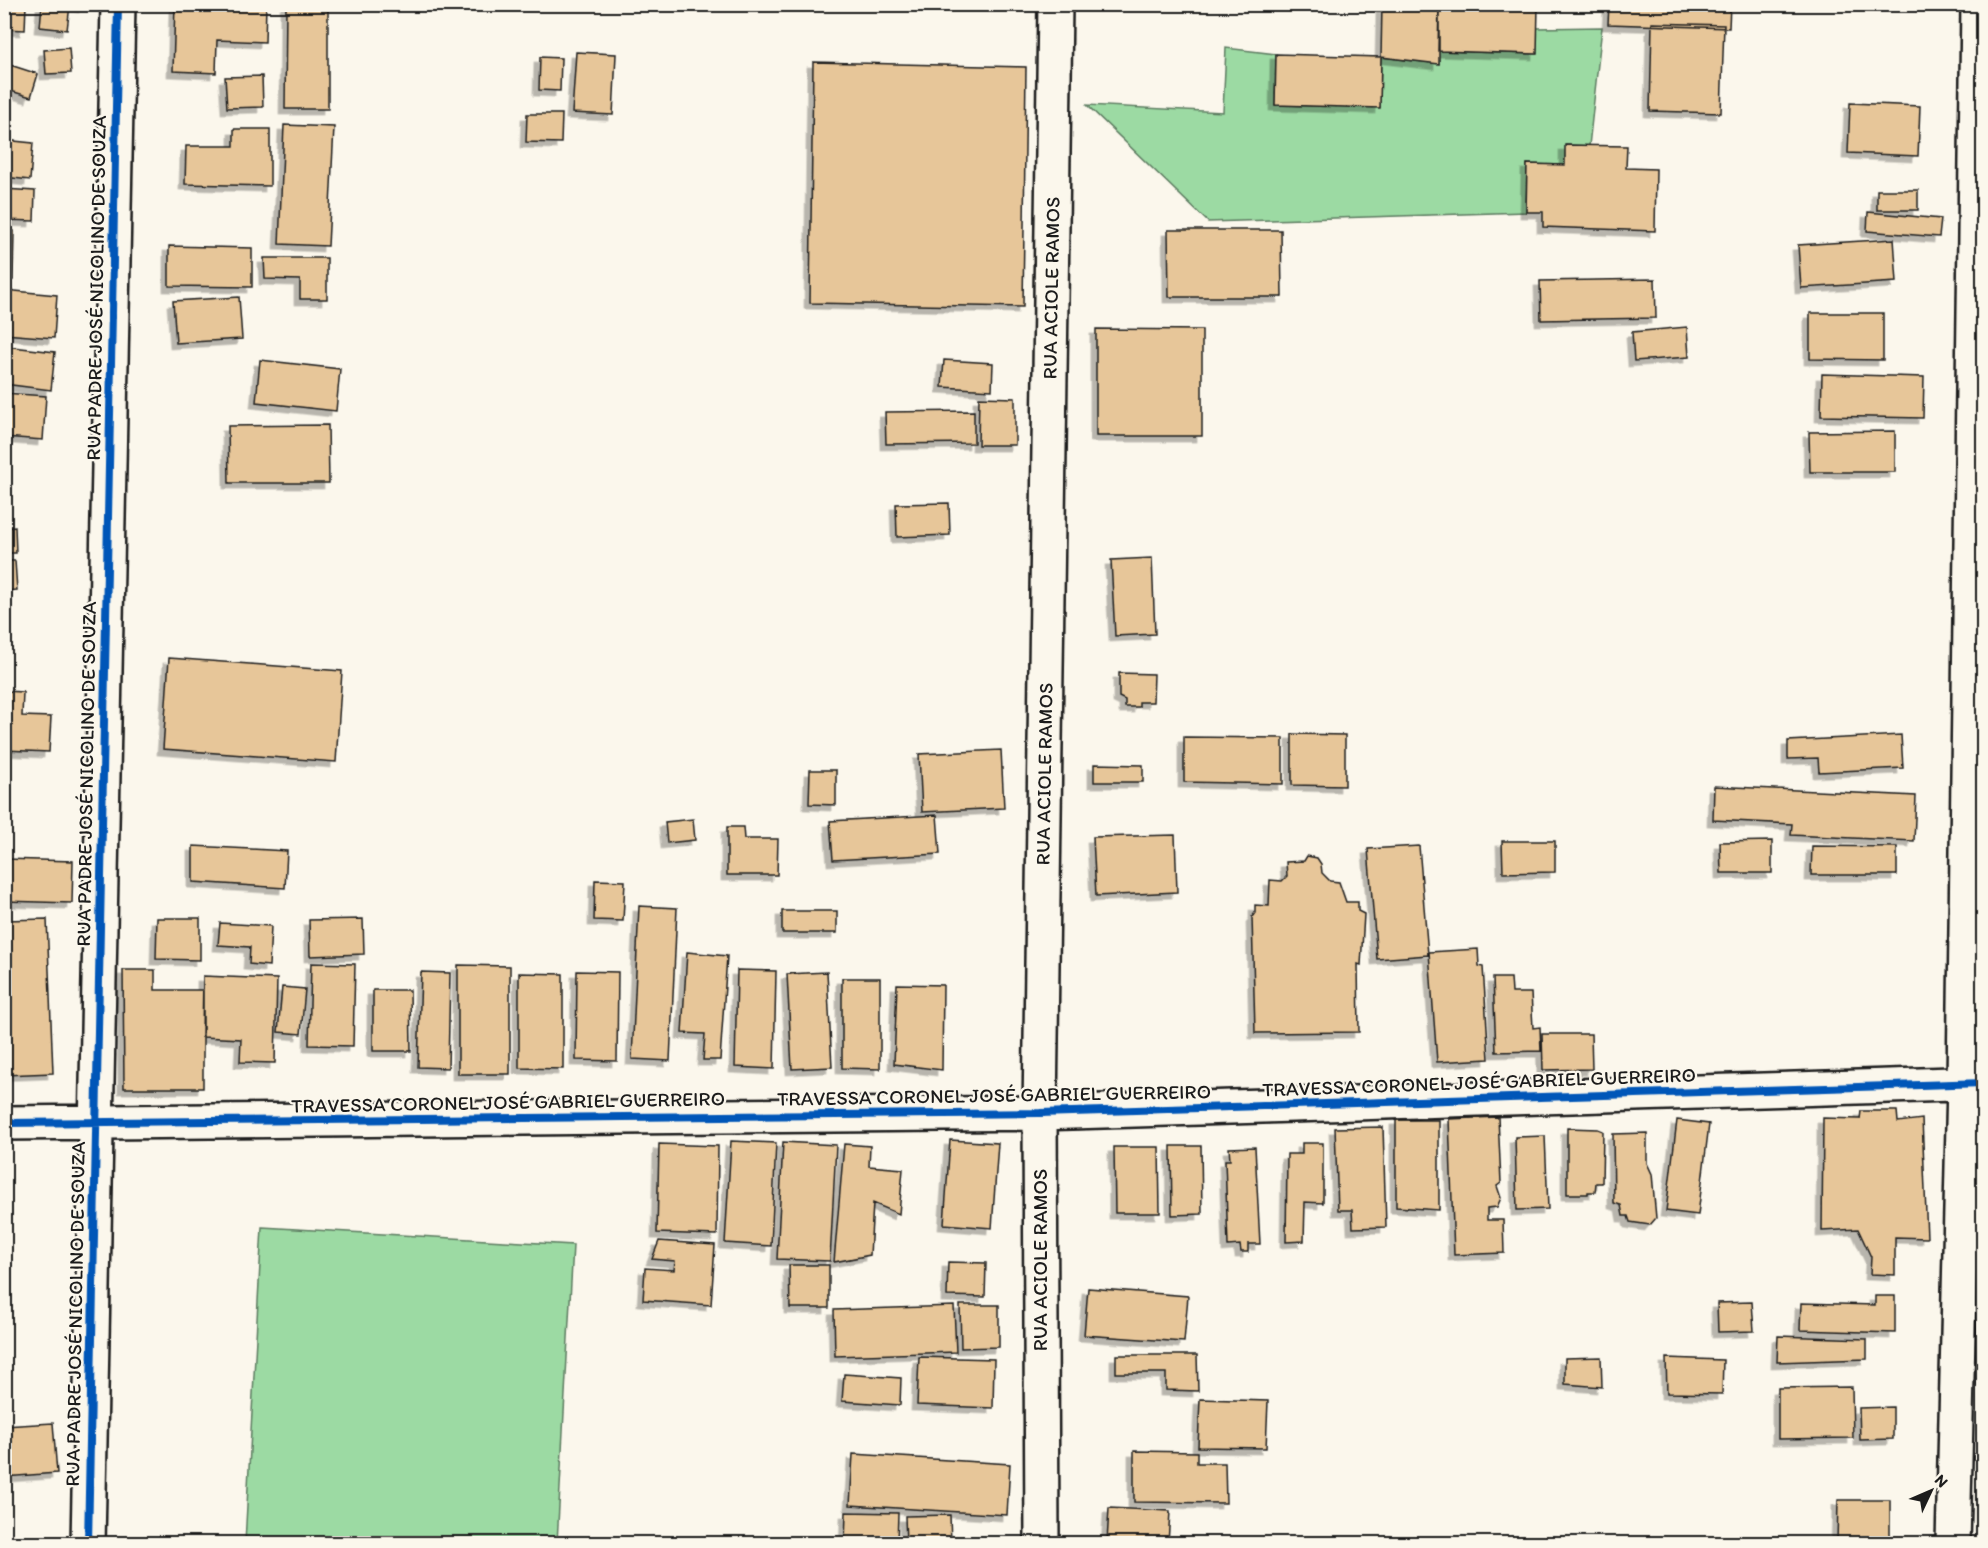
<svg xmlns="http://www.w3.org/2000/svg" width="1988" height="1548" font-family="Itim,sans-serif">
	<defs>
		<filter id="shadow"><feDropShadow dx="-5.5" dy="5.5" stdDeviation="0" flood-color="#0004"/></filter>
	</defs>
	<rect width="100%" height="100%" fill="#fbf7ec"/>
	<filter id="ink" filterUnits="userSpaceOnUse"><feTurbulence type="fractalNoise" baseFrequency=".0167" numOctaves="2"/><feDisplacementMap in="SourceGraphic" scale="12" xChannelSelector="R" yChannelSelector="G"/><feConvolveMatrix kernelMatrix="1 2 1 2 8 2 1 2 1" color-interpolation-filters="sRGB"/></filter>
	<g filter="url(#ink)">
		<path fill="#9cdaa3" stroke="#5c7b60" stroke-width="1.5" d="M1602 27 1589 146 1566 145 1565 165 1527 164 1526 212 1208 222 1087 105 1223 112 1226 48 1276 54 1275 105 1380 107 1381 57 1439 64 1438 51 1536 54 1537 28Z
			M262 1227 573 1245 557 1543H245Z"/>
		<path fill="#e7c699" stroke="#1c1c1c" stroke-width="1.5" filter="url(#shadow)" d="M4 4H26L25 30 4 29Z
			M42 4H84V7L70 5 67 30 40 27Z
			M175 4H266L265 42 217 40 216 73 173 71Z
			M286 4H328V109H285Z
			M1382 4H1439V64L1381 57Z
			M1439 4H1538L1537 54 1438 51Z
			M1609 4H1730L1729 28 1608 24Z
			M1652 23 1724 25 1721 113 1650 111Z
			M69 48 71 73 46 74 44 50Z
			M576 52 616 54 613 115 572 113Z
			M1276 54 1381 57 1380 108 1275 105Z
			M540 57 561 58 560 91 539 90Z
			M813 62 1026 67 1023 307 810 303Z
			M7 64 38 74 31 97 4 89V73Z
			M262 76 263 107 227 108 225 77Z
			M1850 103 1920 106 1918 156 1848 153Z
			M527 114H562L561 143 526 142Z
			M284 125 334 127 328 246 279 244Z
			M234 129H270V186L185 184 186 146H234Z
			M4 140 33 143 30 180 4 177Z
			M1565 145 1627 146 1626 168 1656 169 1655 231 1543 227V212H1526L1527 164 1565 165Z
			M4 189 35 191 34 221 4 220Z
			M1877 190H1918V210H1877Z
			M1868 212 1941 219 1939 237 1867 231Z
			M1168 230H1281L1282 297H1169Z
			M4 231H14L13 280H4Z
			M1894 239 1897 282 1801 288 1798 245Z
			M169 246 252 248V287L169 286Z
			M264 258H327V299H300V280L265 279Z
			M1655 279 1656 318 1541 320 1540 281Z
			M4 290 57 295 54 338 4 334Z
			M239 297 242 339 176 343 173 301Z
			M1810 313H1883V360L1810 359Z
			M1687 327 1689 357 1634 361 1632 332Z
			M1096 329 1202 330V436H1096Z
			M4 346 55 352 51 390 4 384Z
			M260 360 340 369 336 411 256 402Z
			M944 360 993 363 992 390 942 387Z
			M1822 374 1924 377 1923 418 1821 416Z
			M4 393 46 396 43 440 4 437Z
			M979 397 1015 398V445H978Z
			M974 411V443L886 444 885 412Z
			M328 425 329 483H229L228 426Z
			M1895 431V472H1810L1809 432Z
			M4 451H11L9 495H4Z
			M949 503 950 535 897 537 896 504Z
			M15 527 16 553H4V528Z
			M1152 558 1155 634 1115 636 1111 560Z
			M4 561H15L17 590 4 591Z
			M169 658 342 671 336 762 163 749Z
			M1119 673 1154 674 1153 702H1139V707H1125V700L1119 697Z
			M4 691 23 692 22 716 51 717 49 752 4 750Z
			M1292 734 1345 735V786L1292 785Z
			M1901 735 1903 768 1819 772 1818 758 1788 759V741Z
			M1184 737 1283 738V784L1184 782Z
			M1001 750 1004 808 922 812 919 754Z
			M1094 764 1143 765V782H1094Z
			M810 770H836V805L809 804Z
			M1714 786 1916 796 1914 841 1791 835 1792 824 1713 820Z
			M937 815 940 854 833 860 830 821Z
			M693 819 695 840 667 843 665 822Z
			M727 827H743L744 839H778L777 875H727Z
			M1175 835 1177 892 1096 896 1093 837Z
			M1502 841H1555V872L1503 873Z
			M1772 841V873H1721L1720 842Z
			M193 846 287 851 285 888 193 882Z
			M1419 846 1428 955 1377 959 1368 849Z
			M1812 846 1897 847V875H1811Z
			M1307 856 1317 858 1321 864 1322 873 1330 881 1339 882 1346 902H1358V911L1364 914 1361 965 1358 964 1359 1032 1255 1033 1252 917 1255 913V905L1269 906 1270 880 1282 881 1287 876 1286 862 1304 861Z
			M4 859 73 861 72 903 4 901Z
			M595 880 625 881 623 921 594 920Z
			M639 906 677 908 670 1061 632 1059Z
			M782 911H837V933H782Z
			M157 918H200V960L156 959Z
			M47 919 53 1073 4 1075V920Z
			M363 919 364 954 310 956 309 920Z
			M220 923 271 926 269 966 249 964 250 947 218 945Z
			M1478 949 1479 966 1483 967 1489 1059 1437 1062 1429 952Z
			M687 952 727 956 720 1060H703L705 1034 682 1033Z
			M311 963 355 964 353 1046 309 1045Z
			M458 965 510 966V1074H458Z
			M123 970H155V990H203V1088H124Z
			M737 970 776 971 774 1069 735 1067Z
			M577 971 618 972 617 1061 576 1060Z
			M421 972 450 973 448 1068 418 1067Z
			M827 972 832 1067 792 1069 787 974Z
			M519 973 563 974V1069L519 1068Z
			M203 976 277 979 275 1063 240 1062 241 1039 202 1037Z
			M842 978H880V1069L842 1068Z
			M1493 978H1511L1512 993H1531L1533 1028 1540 1027 1541 1051 1496 1052Z
			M897 984 943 985 942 1070 894 1064Z
			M282 987 305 989 301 1034 278 1032Z
			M373 990H410L411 1051H373Z
			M1542 1034H1591L1592 1069 1543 1070Z
			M1861 1111H1897L1898 1122 1922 1119 1927 1238 1895 1237V1275L1870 1274 1871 1257 1858 1229 1822 1231 1823 1118 1860 1119Z
			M1498 1117 1501 1183 1497 1186 1501 1198 1497 1207 1487 1208V1220H1503L1504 1253 1454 1255 1449 1119Z
			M1396 1120H1439V1210L1396 1207Z
			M1677 1120 1709 1124 1698 1215 1666 1211Z
			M1383 1127 1386 1227 1353 1228 1352 1210H1338L1335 1128Z
			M1567 1128 1598 1129 1603 1131 1602 1183H1596L1595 1192H1588V1194H1567Z
			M1647 1133V1163L1652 1174 1656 1218 1650 1225 1630 1222 1628 1216H1623L1621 1205 1614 1203 1613 1134Z
			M1545 1136 1548 1209 1517 1210 1515 1137Z
			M950 1140 998 1143 992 1228 944 1224Z
			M731 1141 776 1143 771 1246 725 1243Z
			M783 1142 836 1145 830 1261 777 1259Z
			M1302 1143H1323V1203L1305 1202 1304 1241 1286 1242 1287 1154H1302Z
			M659 1144 718 1146 717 1235 657 1233Z
			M844 1144 870 1146 869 1166 903 1169 899 1214 873 1203 870 1255 834 1262Z
			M1171 1146H1201L1202 1214 1172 1215Z
			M1114 1147H1159L1160 1213H1115Z
			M1255 1147 1260 1244H1248V1252H1241L1240 1245 1228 1246 1225 1160H1230L1229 1148Z
			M659 1241 715 1245 711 1305 643 1300 645 1268 674 1270 675 1261 652 1259Z
			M948 1262 986 1263 985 1297 947 1296Z
			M789 1265H829V1308H790Z
			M1088 1288 1188 1296 1184 1342 1084 1335Z
			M1875 1296H1895V1333L1800 1330 1801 1303 1875 1305Z
			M1752 1302 1754 1331 1718 1332 1717 1303Z
			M960 1305H999V1347L961 1348Z
			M954 1306 956 1352 835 1356 834 1310Z
			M1982 1323H1984V1379H1981Z
			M1778 1336 1867 1339V1359L1777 1362Z
			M1116 1355H1197L1198 1391 1166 1390V1373H1116Z
			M919 1357 994 1359 993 1408 917 1405Z
			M1601 1357 1602 1387 1565 1384V1358Z
			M1666 1358 1723 1360 1722 1394 1667 1393Z
			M844 1374 901 1378 900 1405 842 1401Z
			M1852 1387 1853 1438 1778 1439V1388Z
			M1200 1399 1268 1401 1266 1448 1198 1447Z
			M1893 1407V1439L1860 1440 1859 1408Z
			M53 1423 57 1473 4 1477V1426Z
			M1134 1451 1197 1452V1463H1225L1226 1503 1134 1502Z
			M853 1454 1010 1464 1007 1515 850 1505Z
			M1838 1500H1890V1543H1837Z
			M1109 1508 1170 1511 1168 1544 1107 1542Z
			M846 1512 898 1513 897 1544H845Z
			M950 1515 951 1544H906L905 1516Z"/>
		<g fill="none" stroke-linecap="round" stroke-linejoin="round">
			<g stroke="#1c1c1c" stroke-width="38">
				<path id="minor" d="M4 1123 1040 1113 1984 1083
					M88 1544 118 4
					M1042 1544 1040 1113 1055 4
					M1953 1544 1964 1083 1978 4"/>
			</g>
			<use href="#minor" stroke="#fbf7ec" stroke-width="33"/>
			<g stroke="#fbf7ec" stroke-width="11">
				<path id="cycleway" d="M4 1123 1040 1113 1984 1083
					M88 1544 118 4"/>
			</g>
			<use href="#cycleway" stroke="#0057b8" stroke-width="8"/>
		</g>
	</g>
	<g text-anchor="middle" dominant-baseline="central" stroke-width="4.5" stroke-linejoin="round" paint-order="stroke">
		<g font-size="20" fill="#1c1c1c" stroke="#fbf7ec">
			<text transform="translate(96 288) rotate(-89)">RUA PADRE JOSÉ NICOLINO DE SOUZA</text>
			<text transform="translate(1051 288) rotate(-89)">RUA ACIOLE RAMOS</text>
			<text transform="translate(86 774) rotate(-89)">RUA PADRE JOSÉ NICOLINO DE SOUZA</text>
			<text transform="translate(1044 774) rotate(-89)">RUA ACIOLE RAMOS</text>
			<text transform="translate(1479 1082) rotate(-2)">TRAVESSA CORONEL JOSÉ GABRIEL GUERREIRO</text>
			<text transform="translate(994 1095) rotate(-1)">TRAVESSA CORONEL JOSÉ GABRIEL GUERREIRO</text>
			<text transform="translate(508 1102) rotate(-1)">TRAVESSA CORONEL JOSÉ GABRIEL GUERREIRO</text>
			<text transform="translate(1040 1260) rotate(-90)">RUA ACIOLE RAMOS</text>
			<text transform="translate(75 1314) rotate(-89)">RUA PADRE JOSÉ NICOLINO DE SOUZA</text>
		</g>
	</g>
	<rect width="1988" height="1548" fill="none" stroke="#fbf7ec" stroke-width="24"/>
	<rect x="12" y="12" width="1964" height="1524" fill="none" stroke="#1c1c1c" stroke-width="2" filter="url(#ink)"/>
	<g transform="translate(1931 1491) rotate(46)" stroke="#fbf7ec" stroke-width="4.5" paint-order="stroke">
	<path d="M0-4.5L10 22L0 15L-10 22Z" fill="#1c1c1c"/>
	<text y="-9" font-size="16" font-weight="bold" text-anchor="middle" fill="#1c1c1c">N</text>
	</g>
</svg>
